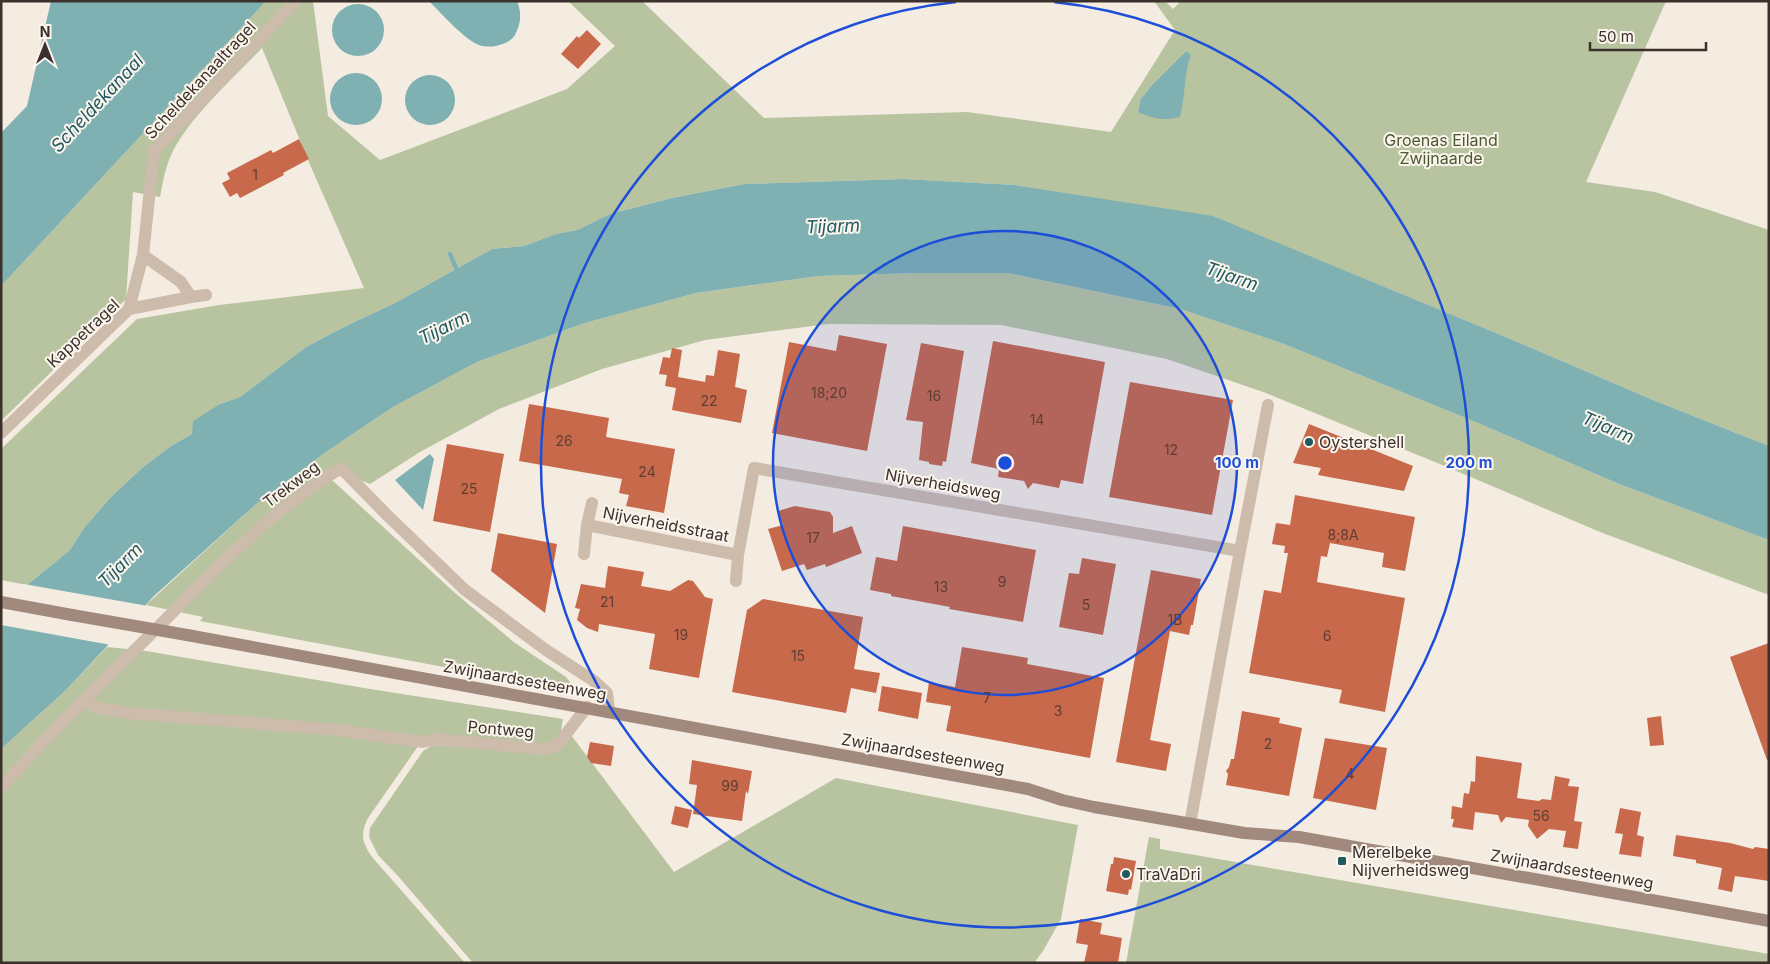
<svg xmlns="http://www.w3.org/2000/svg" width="1770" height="964" font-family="Inter,sans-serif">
	<rect width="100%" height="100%" fill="#f4ebe1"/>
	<path fill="#b8c4a0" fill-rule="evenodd" d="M266 1H313L328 116 380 160 567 89 615 46 568 1H642L764 118 967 112 1111 132 1175 30 1154 1H1165L1173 9 1181 1H1666L1586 182 1655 192 1769 230V446L1653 400 1508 338 1316 259 1107 200 1015 185 904 179 744 184 672 198 610 214 577 230 556 234 524 246 492 249 395 303 346 326 306 347 240 397 220 404 192 434 171 446 143 467 111 497 84 528 70 550 27 585 1 580V449L137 319 219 305 364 288 311 167 262 48C233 79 181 124 168 163 164 174 162 186 160 197L133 192 126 299 1 421V286ZM1186 51 1191 55 1186 69 1138 112 1140 100 1152 85Z
		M916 273H1007L1180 309 1284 344 1473 421 1619 484 1769 540V595L1600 532 1452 469 1266 393 1167 359 1001 325 828 324 705 340 602 369 499 409 420 452 370 484 340 472 332 480 455 593 515 643 566 677 570 682 565 690 200 621 203 617 146 605 255 505 326 452 393 407 477 362 585 323 696 293 819 276Z
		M107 647 146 651 370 689 563 719 560 737 546 745 421 742 368 818C360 834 362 842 372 857L465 963H1V749L66 690Z
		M571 735 674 872 836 778 1078 825 1061 919 1043 951 1034 963H473L398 876 378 855 369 837 370 828 423 751 431 746 438 745 547 753Z
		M1149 837 1160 839V849L1769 954V963H1126Z"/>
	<path fill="#7fb0b2" d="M51 1H266L1 286V133L27 106Z
		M429 1H517C522 13 521 23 515 35 512 40 505 44 499 45 493 47 485 47 479 45 465 40 441 13 429 1Z
		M332 30a26 26 0 1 1 52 0a26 26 0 1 1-52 0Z
		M1186 51 1191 55C1183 75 1186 96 1180 117 1163 121 1154 119 1138 112L1140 100 1152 85Z
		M330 99a26 26 0 1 1 52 0a26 26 0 1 1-52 0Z
		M405 100a25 25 0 1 1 50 0a25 25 0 1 1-50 0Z
		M904 179 1015 185 1213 216 1508 338 1653 400 1769 446V540L1619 484 1473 421 1284 344 1180 309 1007 273H916L819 276 696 293 585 323 477 362 393 407 326 452 255 505 154 596 66 690 1 749V608L27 585 70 550 84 528 111 497 143 467 171 446 192 434 193 421 220 404 240 397 306 347 346 326 395 303 492 249 524 246 556 234 577 230 610 214 672 198 744 184Z
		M430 454 434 459 423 510 395 480Z"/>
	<path fill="#f4ebe1" d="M24 584 148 606 111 645 1 625V605Z"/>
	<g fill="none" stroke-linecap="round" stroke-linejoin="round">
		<path stroke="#7fb0b2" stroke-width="4.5" d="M450 254 458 273"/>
	</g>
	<path fill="#c8694b" d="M587 30 601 44 578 69 561 54 577 36 579 38Z
		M299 139 309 159 283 173 284 175 240 198 237 193 230 197 222 183 230 179 227 173 271 150 273 153Z
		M839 335 887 344 867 451 772 433 789 342 836 351Z
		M993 341 1105 362 1083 484 1061 480 1059 488 1033 483 1028 489 1024 481 998 477 999 469 971 463Z
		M921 343 964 351 946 462 943 461 942 466 929 464V462L919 460 923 422 906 420Z
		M672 348 682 350 678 377 705 382 706 375 714 376 718 350 740 354 735 387 747 390 741 423 672 410 676 388 665 386 667 375 659 374 663 357 670 358Z
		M1130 382 1233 400 1212 515 1109 497Z
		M529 404 609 418 606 437 675 449 664 513 626 506 629 495 619 493 622 479 519 461Z
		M1309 424 1413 466 1404 491 1318 475 1321 468 1293 463Z
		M447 444 504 454 490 532 433 521Z
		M1295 495 1415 517 1405 571 1382 567 1384 553 1330 543 1327 557 1321 556 1317 582 1405 598 1385 712 1339 703 1342 690 1249 673 1264 590 1281 593 1288 553H1284L1285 546 1272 544 1276 523 1290 525Z
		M795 506 830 512 833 517V533L852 526 862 553 826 567 825 564 807 570 804 564 782 571 768 529 783 525 778 511Z
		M903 526 1036 550 1023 622 949 609 950 607 891 596V594L870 590 876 557 897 561Z
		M498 533 557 544 545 613 491 571Z
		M1082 558 1116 564 1103 635 1059 627 1069 573 1079 574Z
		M608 566 644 572 641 586 670 591 688 580 693 581 705 597 713 599 699 678 649 669 655 634 599 624 598 632 587 628 577 620 580 609 575 608 581 584 605 588Z
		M1151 570 1201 579 1193 625H1191L1189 635 1170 631 1150 740 1171 744 1166 771 1116 762Z
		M763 599 863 617 854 669 880 673 876 693 851 688 846 713 732 692 747 610Z
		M1769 643V759L1767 760 1730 657Z
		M962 647 1028 658 1027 664 1104 678 1090 758 946 731 951 706 926 702 929 682 955 687Z
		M882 686 922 693 918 719 878 711Z
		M1242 711 1280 718 1279 723 1302 728 1289 796 1226 785 1228 774 1226 771 1229 767 1231 759H1234Z
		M1661 716 1664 745 1650 746 1647 718Z
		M1325 738 1387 748 1376 810 1313 798Z
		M590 742 614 746 611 766 591 763 587 757Z
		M1476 756 1522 763 1517 798 1539 801 1542 799 1551 800 1555 776 1570 779 1568 786 1579 787 1574 821 1582 822 1578 849 1563 847 1566 831 1549 829 1537 839 1528 826 1529 820 1506 817 1501 823 1498 815 1475 812 1473 830 1452 827 1454 819H1451L1452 806 1462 808 1464 793 1469 794 1471 781 1475 782Z
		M692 760 752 771 748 794 746 791 742 821 693 814 697 785 689 784Z
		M675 806 692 810 688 828 671 824Z
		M1620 808 1641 812 1637 835 1644 837 1641 857 1619 854 1623 834 1615 833Z
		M1676 835 1730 843 1753 849 1755 847 1769 849V881L1735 876 1732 892 1718 889 1722 868 1696 863V860L1673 856Z
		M1114 857 1136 861 1131 890 1129 889 1128 895 1106 891 1111 864H1113Z
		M1080 919 1102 923 1100 934 1122 938 1118 963H1084L1088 945 1076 943Z"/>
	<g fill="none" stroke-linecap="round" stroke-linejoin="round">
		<path stroke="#cdbbac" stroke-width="12" d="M143 255 181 282 191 297
			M129 309 143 255 154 151 296 1
			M1 433 129 309 191 297 206 295
			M587 525 738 555
			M584 554 587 525 592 503
			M736 581 738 555 754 468 1240 551
			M83 701 97 708 129 713 338 730 423 742 436 739 542 749 554 747 559 743 587 707
			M1 788C50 732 105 680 158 627 215 570 271 510 341 468L387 515 465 590 546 650 594 681 607 693 609 711
			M1190 824 1240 551 1268 405"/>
		<path stroke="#a18a7d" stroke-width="12" d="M1 602 72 615
			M187 635 1028 789 1062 800 1094 807 1244 833 1299 837 1769 921"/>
		<path stroke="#a18a7d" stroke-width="12" d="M72 615 187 635"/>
	</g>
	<circle cx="1005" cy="463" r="232" fill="#1d4ed8" fill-opacity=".12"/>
	<g fill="none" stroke="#1d4ed8" stroke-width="2.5">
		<circle cx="1005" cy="463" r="232"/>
		<path d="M1054 2A464 464 0 1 1 956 2"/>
	</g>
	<g fill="#1f5a5e" stroke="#fbf5ee" stroke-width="2">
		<circle cx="1309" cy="442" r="5"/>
		<rect x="1337" y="856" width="10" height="10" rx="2.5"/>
		<circle cx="1126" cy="874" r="5"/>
	</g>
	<g text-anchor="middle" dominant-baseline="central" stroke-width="4" stroke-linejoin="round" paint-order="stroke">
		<g font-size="14" fill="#5e3e33">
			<text x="255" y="174">1</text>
			<text x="829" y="392">18;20</text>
			<text x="934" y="395">16</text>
			<text x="709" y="400">22</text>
			<text x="1037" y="419">14</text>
			<text x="564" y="440">26</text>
			<text x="1171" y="449">12</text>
			<text x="647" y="471">24</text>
			<text x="469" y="488">25</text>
			<text x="1343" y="534">8;8A</text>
			<text x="813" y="537">17</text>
			<text x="1002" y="581">9</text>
			<text x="941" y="586">13</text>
			<text x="607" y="601">21</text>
			<text x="1086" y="604">5</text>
			<text x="1175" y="619">1B</text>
			<text x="681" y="634">19</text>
			<text x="1327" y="635">6</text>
			<text x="798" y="655">15</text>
			<text x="987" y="697">7</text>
			<text x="1058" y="710">3</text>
			<text x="1268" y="743">2</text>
			<text x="1350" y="773">4</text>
			<text x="730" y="785">99</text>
			<text x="1541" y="815">56</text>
		</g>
		<g font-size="16" fill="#3b302b" stroke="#fbf5ee">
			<text transform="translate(200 80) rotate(-47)">Scheldekanaaltragel</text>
			<text transform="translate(83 333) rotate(-43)">Kappetragel</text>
			<text transform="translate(291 484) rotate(-37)">Trekweg</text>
			<text transform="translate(943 484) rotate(10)">Nijverheidsweg</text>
			<text transform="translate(666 524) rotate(11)">Nijverheidsstraat</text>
			<text transform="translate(525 680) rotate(10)">Zwijnaardsesteenweg</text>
			<text transform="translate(501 729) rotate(5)">Pontweg</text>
			<text transform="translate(923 753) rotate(10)">Zwijnaardsesteenweg</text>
			<text transform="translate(1572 869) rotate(10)">Zwijnaardsesteenweg</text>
		</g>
		<g font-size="16" fill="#4a5a2e" stroke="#fbf5ee">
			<text x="1441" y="140">Groenas Eiland<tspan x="1441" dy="18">Zwijnaarde</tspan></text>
		</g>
		<g font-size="16" fill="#3b302b" stroke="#fbf5ee" text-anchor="start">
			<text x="1319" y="442">Oystershell</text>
			<text x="1352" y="852">Merelbeke<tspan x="1352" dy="18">Nijverheidsweg</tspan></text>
			<text x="1136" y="874">TraVaDri</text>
		</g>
		<g font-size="18" font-style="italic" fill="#1f5a5e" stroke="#fbf5ee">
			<text transform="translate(97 103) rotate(-47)">Scheldekanaal</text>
			<text transform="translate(833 226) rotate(-2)">Tijarm</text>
			<text transform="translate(1232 276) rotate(19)">Tijarm</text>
			<text transform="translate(444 327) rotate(-26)">Tijarm</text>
			<text transform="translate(1608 427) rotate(23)">Tijarm</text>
			<text transform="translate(120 565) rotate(-45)">Tijarm</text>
		</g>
	</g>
	<circle cx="1005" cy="463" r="8" fill="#1d4ed8" stroke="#fbf5ee" stroke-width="2.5"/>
	<g font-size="15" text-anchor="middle" font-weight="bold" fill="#1d4ed8" stroke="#fbf5ee" stroke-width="4" stroke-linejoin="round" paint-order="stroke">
		<text x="1237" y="468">100 m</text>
		<text x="1469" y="468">200 m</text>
	</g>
	<rect width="1770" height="964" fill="none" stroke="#3b302b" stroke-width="5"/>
	<g transform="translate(45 45)" stroke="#fbf5ee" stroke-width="4" paint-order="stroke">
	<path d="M0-4L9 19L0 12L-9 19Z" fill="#3b302b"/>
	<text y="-8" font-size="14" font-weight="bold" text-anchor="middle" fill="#3b302b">N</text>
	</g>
	<path d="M1590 42v8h116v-8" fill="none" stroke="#3b302b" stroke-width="2.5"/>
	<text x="1598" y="42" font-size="15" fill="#3b302b" stroke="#fbf5ee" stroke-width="4" paint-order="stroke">50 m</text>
</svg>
